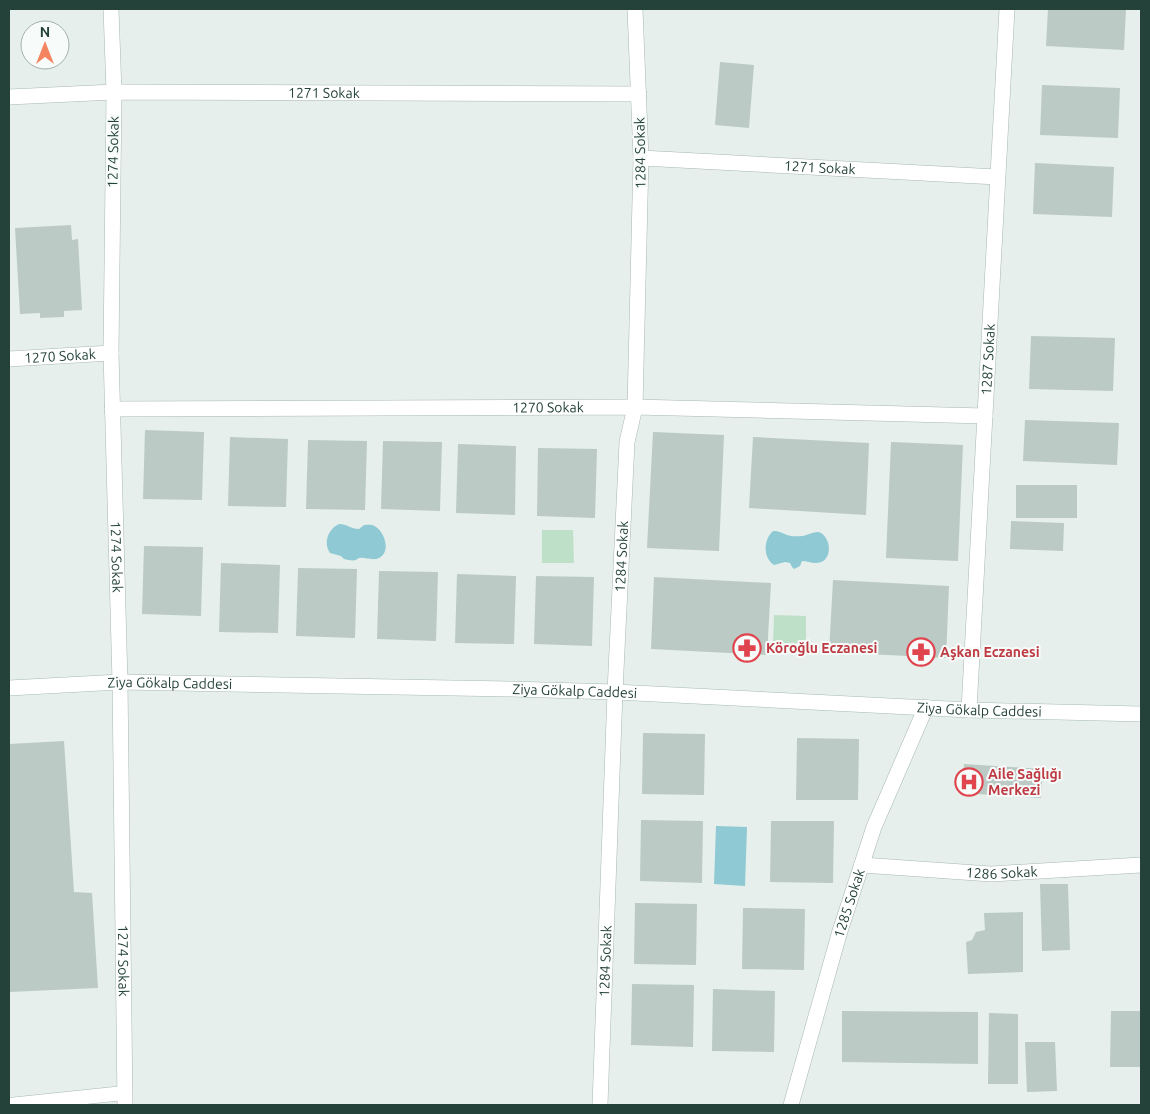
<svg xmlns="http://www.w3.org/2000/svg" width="1150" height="1114" font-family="Ubuntu,sans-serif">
	<rect width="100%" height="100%" fill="#e6efeb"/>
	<path fill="#bfe0c8" d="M542 530H573L574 563H542Z
		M774 615 806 616V644L773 643Z"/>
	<path fill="#8ec9d4" d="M339 524C347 524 351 529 359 529L364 525C369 525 372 524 376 527 385 533 391 552 379 558 373 561 365 557 359 558 358 558 357 559 356 560 352 561 348 560 344 559L341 556 330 553C323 543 328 529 339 524Z
		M773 531C779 531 782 533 787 535 792 537 798 536 803 536 809 535 816 530 821 533 831 539 832 558 821 562 815 565 808 561 802 561L800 566 794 569 792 567 790 563 785 562 774 565C763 558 763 540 773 531Z
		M716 826 747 827 745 886 714 884Z"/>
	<path fill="#bbcac4" d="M1048 9H1126L1124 50 1046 46Z
		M720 62 754 65 749 128 715 125Z
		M1042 85 1120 88 1118 138 1040 135Z
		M1035 163 1114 167 1112 217 1033 214Z
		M71 225 72 240 78 239 82 310 64 311V317L40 318V313L20 314 15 228Z
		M1031 336 1115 338 1113 391 1029 389Z
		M1025 420 1119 423 1117 465 1023 461Z
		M145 430 204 432 202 500 143 499Z
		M653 432 724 435 719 551 647 548Z
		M230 437 288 439 286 507 228 506Z
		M753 437 869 443 866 515 749 508Z
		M308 440 367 441 365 510 306 509Z
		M383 441 442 442 440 511 381 509Z
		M891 442 963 445 958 561 886 558Z
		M458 444 516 446 515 515 456 513Z
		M538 448 597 449 595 518 537 516Z
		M1016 485H1077V518H1016Z
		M1011 521 1064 523 1063 551 1010 549Z
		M144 546 203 547 201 616 142 614Z
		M221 563 280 565 278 633 219 632Z
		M298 568 357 569 355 638 296 636Z
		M379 571 438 572 436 641 377 639Z
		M457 574 516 576 514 644 455 643Z
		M536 576 594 577 592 646 534 644Z
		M654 577 771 583 767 655 651 649Z
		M833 580 949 586 946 658 829 652Z
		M643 733 705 734 704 795 642 794Z
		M797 738 859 739 858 800H796Z
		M64 741 74 892 92 893 98 988 9 992V744Z
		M964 764 1043 769 1041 798 962 793Z
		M641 820 703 821 702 883 640 881Z
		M771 821H834L833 883 770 882Z
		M1040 884H1068L1070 950 1042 951Z
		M635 903 697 904 696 965 634 964Z
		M743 908 805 909 804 970 742 969Z
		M1023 912V972L968 974 966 942 972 940 976 932 985 930 984 913Z
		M632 984 694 985 693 1047 631 1045Z
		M713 989 775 991 774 1052 712 1051Z
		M842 1011 978 1012V1064L842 1062Z
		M1111 1011H1141V1067H1110Z
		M989 1013 1018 1014V1084H988Z
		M1025 1042H1055L1057 1091 1027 1092Z"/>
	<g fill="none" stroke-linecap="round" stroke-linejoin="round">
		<g stroke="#a8b8b2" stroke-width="15">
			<path id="lane" d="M9 1105 124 1093"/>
		</g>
		<g stroke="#a8b8b2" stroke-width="16">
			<g id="street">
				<path id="s1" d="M111 9 114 92 111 353 120 682 125 1105"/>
				<path id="s2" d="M9 97 114 92 639 94"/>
				<path id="s3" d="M641 158 997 177"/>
				<path id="s4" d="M9 359 111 353"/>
				<path id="s5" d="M112 409 635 407 985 416"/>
				<path id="s6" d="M969 710 1007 9"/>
				<path id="s7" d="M862 865 991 874 1141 865"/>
				<path id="s8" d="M600 1105 615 692 627 442 635 407 641 158 635 9"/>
				<path id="s9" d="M791 1105 840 931 874 827 926 707"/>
			</g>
		</g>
		<g stroke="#a4bbb3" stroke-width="16">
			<g id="secondary">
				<path id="s10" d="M9 688 120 682 511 689 615 692 969 710 1141 714"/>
			</g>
		</g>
		<use href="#lane" stroke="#fff" stroke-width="14"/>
		<use href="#street" stroke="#fff" stroke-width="15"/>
		<use href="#secondary" stroke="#fff" stroke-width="15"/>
	</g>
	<defs>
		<g id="pharmacy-ring" transform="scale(1.4375)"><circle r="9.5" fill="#f7fbf9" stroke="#e0444e" stroke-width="1.5"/><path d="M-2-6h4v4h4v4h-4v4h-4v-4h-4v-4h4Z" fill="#e0444e"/></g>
		<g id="hospital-ring" transform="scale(1.4375)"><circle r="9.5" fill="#f7fbf9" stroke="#e0444e" stroke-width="1.5"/><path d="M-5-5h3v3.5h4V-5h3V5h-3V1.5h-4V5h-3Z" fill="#e0444e"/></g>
	</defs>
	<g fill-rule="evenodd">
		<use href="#pharmacy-ring" x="747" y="648"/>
		<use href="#pharmacy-ring" x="921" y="652"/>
		<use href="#hospital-ring" x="969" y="782"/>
	</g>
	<g text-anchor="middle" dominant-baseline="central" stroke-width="4" stroke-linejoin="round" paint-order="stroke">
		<g font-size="14" fill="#24423a" stroke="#f7fbf9">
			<text stroke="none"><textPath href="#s2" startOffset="315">1271 Sokak</textPath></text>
			<text transform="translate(113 152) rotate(-89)">1274 Sokak</text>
			<text transform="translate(640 153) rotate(-91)">1284 Sokak</text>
			<text stroke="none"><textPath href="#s3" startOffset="179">1271 Sokak</textPath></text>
			<text stroke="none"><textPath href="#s4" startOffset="51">1270 Sokak</textPath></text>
			<text stroke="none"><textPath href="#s6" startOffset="351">1287 Sokak</textPath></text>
			<text stroke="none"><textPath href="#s5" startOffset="436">1270 Sokak</textPath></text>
			<text stroke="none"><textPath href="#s1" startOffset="548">1274 Sokak</textPath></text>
			<text stroke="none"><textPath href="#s8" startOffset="549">1284 Sokak</textPath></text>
			<text stroke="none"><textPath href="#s10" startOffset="161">Ziya Gökalp Caddesi</textPath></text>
			<text stroke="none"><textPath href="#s10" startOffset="566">Ziya Gökalp Caddesi</textPath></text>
			<text stroke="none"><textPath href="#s10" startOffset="971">Ziya Gökalp Caddesi</textPath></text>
			<text stroke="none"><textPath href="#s7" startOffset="140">1286 Sokak</textPath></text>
			<text stroke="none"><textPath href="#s9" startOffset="210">1285 Sokak</textPath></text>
			<text stroke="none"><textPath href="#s8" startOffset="144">1284 Sokak</textPath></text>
			<text stroke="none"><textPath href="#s1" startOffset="952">1274 Sokak</textPath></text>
		</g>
		<g font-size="14" font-weight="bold" fill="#be3a42" stroke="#f7fbf9" text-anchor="start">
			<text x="766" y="648">Köroğlu Eczanesi</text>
			<text x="940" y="652">Aşkan Eczanesi</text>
			<text x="988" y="774">Aile Sağlığı<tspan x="988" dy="16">Merkezi</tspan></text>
		</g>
	</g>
	<rect width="1150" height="1114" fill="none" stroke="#24423a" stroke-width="20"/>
	<g transform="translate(45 45)"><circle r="24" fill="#f7fbf9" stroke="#a3b1ad"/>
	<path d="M0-4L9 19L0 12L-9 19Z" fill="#f4845f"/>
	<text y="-8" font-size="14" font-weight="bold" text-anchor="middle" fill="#24423a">N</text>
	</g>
</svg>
